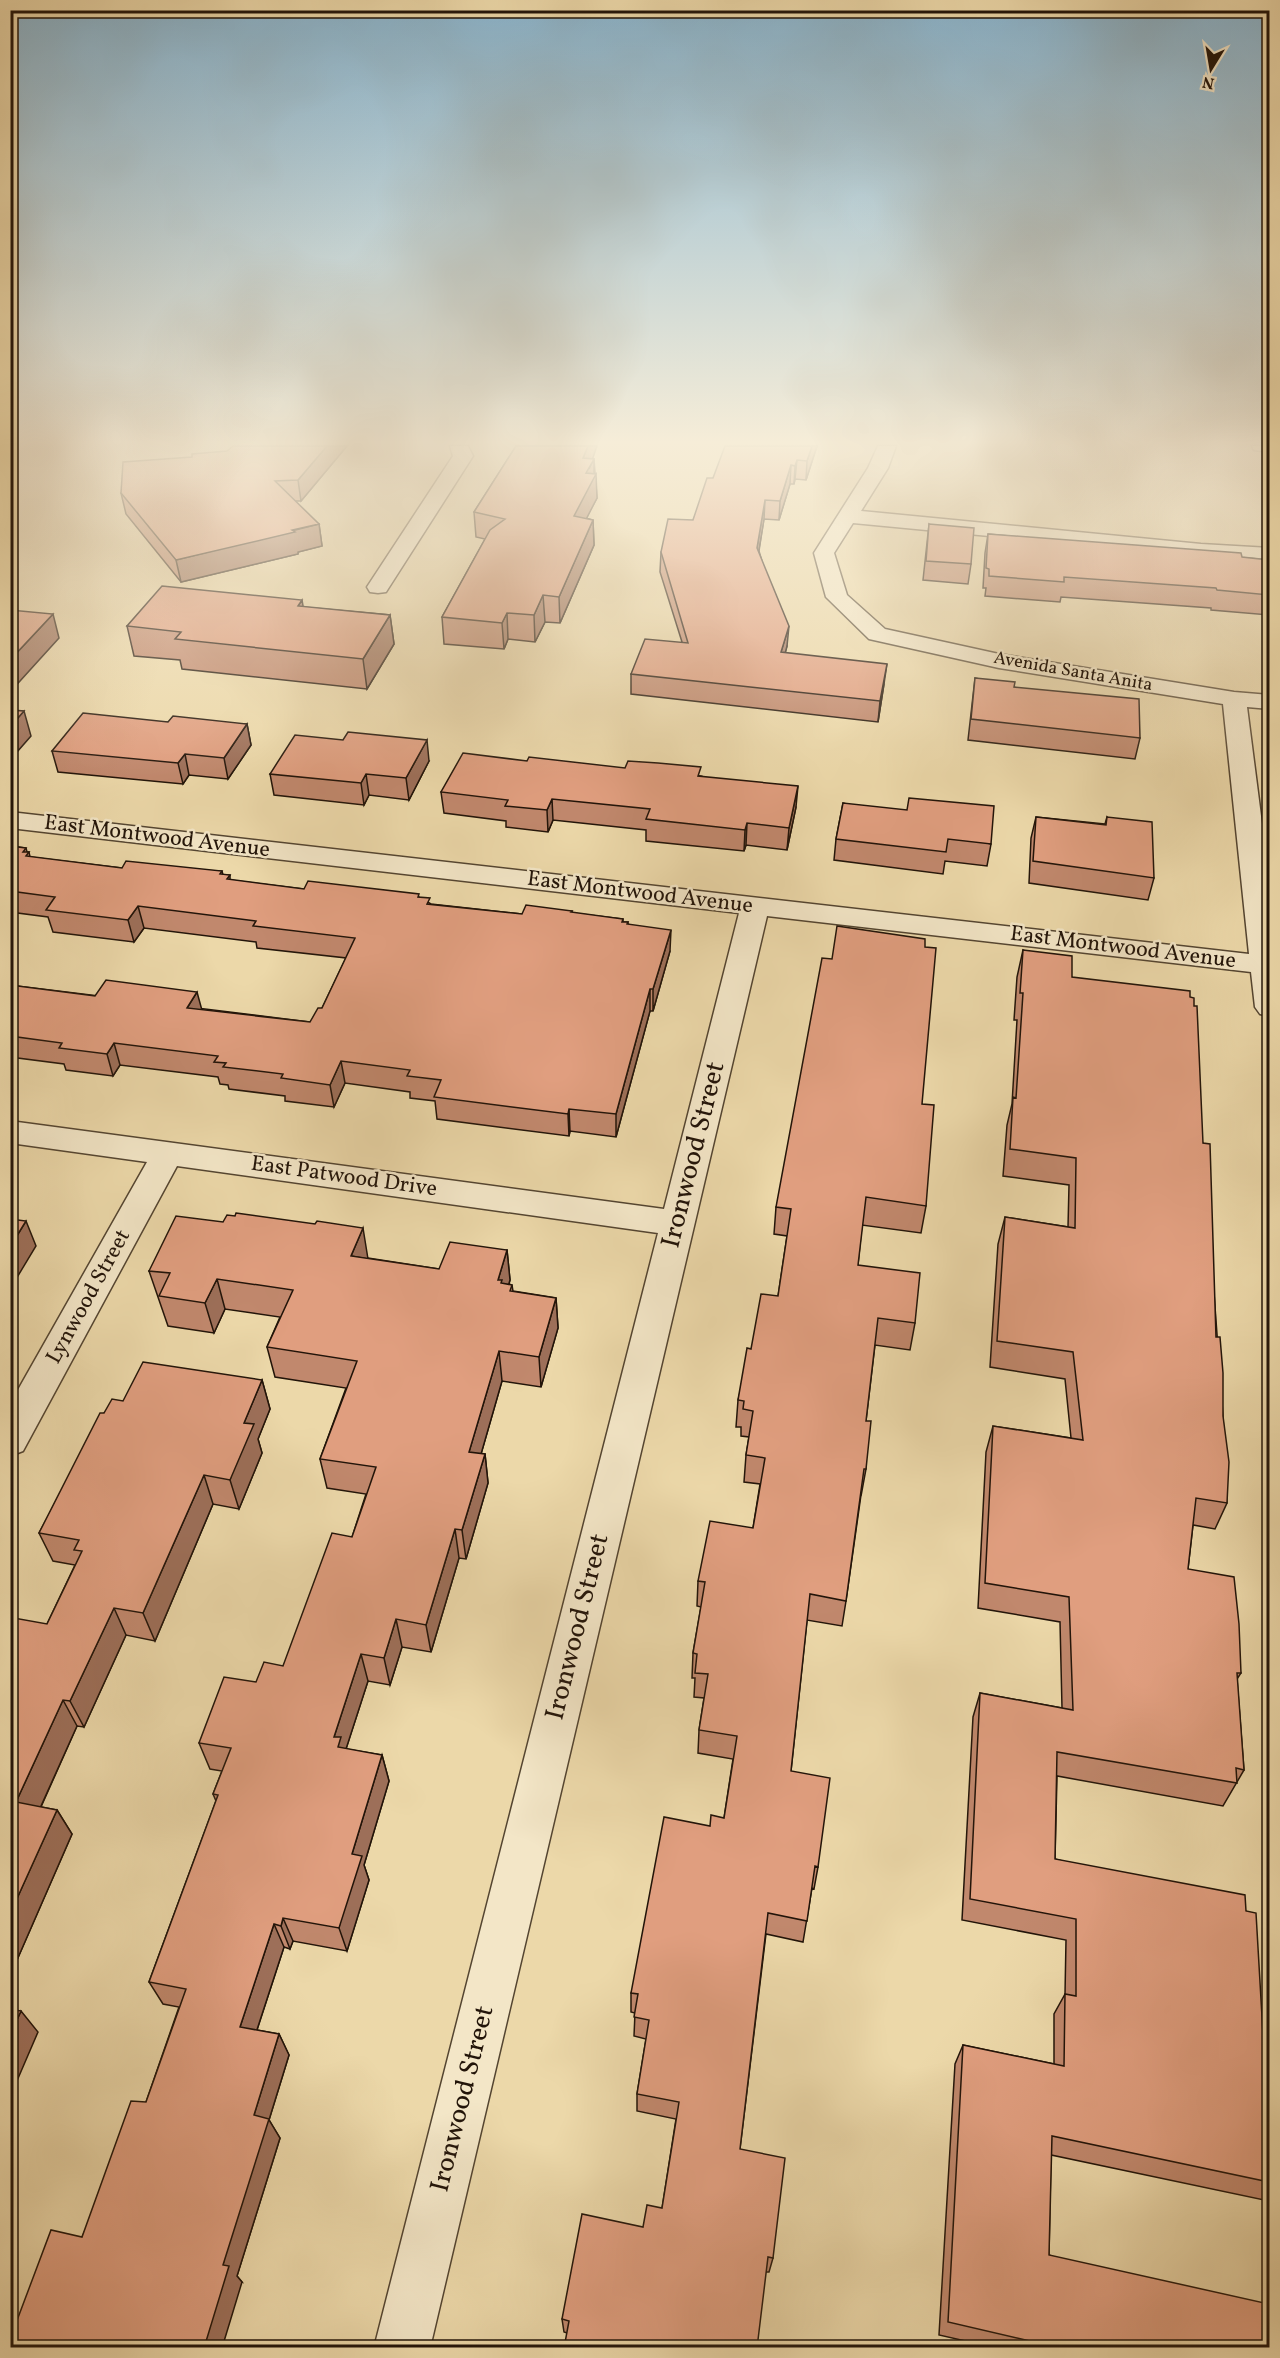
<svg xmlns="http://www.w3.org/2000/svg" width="1280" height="2358" font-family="Vollkorn,serif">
	<rect width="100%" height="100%" fill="#ecd8a9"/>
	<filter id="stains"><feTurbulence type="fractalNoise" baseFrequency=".00333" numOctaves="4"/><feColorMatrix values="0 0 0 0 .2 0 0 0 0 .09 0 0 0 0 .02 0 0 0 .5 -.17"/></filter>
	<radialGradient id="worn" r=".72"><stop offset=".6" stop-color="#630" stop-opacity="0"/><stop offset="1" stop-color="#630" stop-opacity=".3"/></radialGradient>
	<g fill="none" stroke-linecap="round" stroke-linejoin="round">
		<g stroke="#544531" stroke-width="3">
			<path id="minor" d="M450 446H468L473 456 386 592 378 593 370 592 367 587 453 456Z
				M878 446H896L888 468 861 511 1201 544 1270 548V560L1201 556 853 523 834 553 847 595 885 629 999 654 1234 692 1270 695V709L1247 707 1270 886V1016L1260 1014 1255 1007 1251 972 767 916 430 2348H374L658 1233 177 1166 23 1451 10 1456V1404L147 1162 10 1143V1121L664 1209 739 913 10 828V812L1249 954 1223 704 999 668 869 639 826 597 814 553 868 468Z
				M1252 446H1270V452L1254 450Z"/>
		</g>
		<use href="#minor" fill="#f3e6c7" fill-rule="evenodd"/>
	</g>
	<path fill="#c1886d" stroke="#221409" stroke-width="1.5" d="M347 446 301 501H295L319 524 322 546 298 552V554L181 582 126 514 121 493Z
		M516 446H597L592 458 594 459 597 498 586 518 593 520 594 545 560 623 545 622 535 642 508 639 504 649 444 644 442 617 485 539 476 537 474 512Z
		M817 446 806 480 795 479 794 484H790L779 520 764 519 759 551 787 646 785 653 884 684 878 722 631 694V674L682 642 660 572 661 552 693 520 713 478Z
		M929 524 971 564 968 584 923 580Z
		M988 534 1269 560V615L1211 610V608L1061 597 1060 602 985 596 986 588H983L985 553Z
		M303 607 390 615 394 644 367 689 182 669 180 660 134 656 127 626Z
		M975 678 1014 687 1140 738 1135 759 968 740Z
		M168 722 247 724 251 745 228 779 189 775 183 784 58 772 52 751Z
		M429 761 409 800 369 795 364 805 274 795 270 774Z
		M527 761 701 776 796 807 787 850 746 845 744 851 646 841V830L553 820 548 832 506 827V821L444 813 441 792Z
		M843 803 991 844 987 866 945 861 943 874 834 860 836 839Z
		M1036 817 1105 824 1107 817 1154 878 1148 900 1029 883 1031 838Z
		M10 846 26 848 27 852H29L30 857 122 868 222 871 223 875H230V880L304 889 419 897 431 904 522 914 572 911V913L623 919V922H628V924L670 951 653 1011H650L616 1137 570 1131 569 1136 437 1119 435 1101 410 1098V1092L345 1083 334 1107 285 1101V1096L229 1089 228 1085 220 1084 218 1077 120 1065 113 1076 66 1070 64 1064 10 1057V985L310 1022 322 1008 346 958 257 948 256 942 144 928 134 942 53 932 48 917 10 912Z
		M1023 950 1072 977 1203 1143 1223 1416 1227 1503 1215 1529 1193 1525 1188 1569 1241 1673 1237 1679 1244 1770 1223 1806 1057 1776 1055 1859 1246 1911 1263 2034 1269 2035V2194L1264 2200 1051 2155 1049 2255 1269 2348H996L939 2335 955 2064 963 2045 1054 2064V2014L1065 1994 1066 1940 962 1920 973 1717 980 1693 1062 1708 1060 1622 978 1608 986 1452 993 1426 1071 1438 1065 1379 990 1367 998 1244 1005 1217 1068 1227 1069 1185 1003 1176 1007 1125 1012 1104 1017 1020H1014L1017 977Z
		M922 1104 926 1206 921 1233 862 1225 858 1265 915 1323 910 1350 875 1345 866 1421V1469L861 1496V1495L846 1601 842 1626 807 1620 791 1771 818 1867 814 1889 812 1888 803 1942 766 1934 740 2149 773 2258 769 2272H766L567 2333 564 2332 562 2319 643 2227 662 2208 676 2119 637 2111V2094L646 2039 634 2036 635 2013 631 2012V1993L710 1826 724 1818 733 1759 698 1753 699 1730 704 1698 694 1697 695 1678H692L693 1653 701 1607 697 1606 698 1581 753 1528 760 1484 744 1482 746 1455 749 1437 741 1436V1427H736L738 1400 751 1349 778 1296 787 1236 774 1234 776 1207Z
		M507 1250 510 1280 509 1284 512 1285 513 1291 556 1298 558 1328 541 1387 502 1381 481 1454H485L488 1483 466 1559 459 1558 431 1652 402 1647 390 1685 368 1681 346 1749 382 1755 389 1781 364 1865 369 1880 347 1951 293 1941 290 1949 284 1947 257 2030 279 2034 289 2055 269 2120 280 2138 237 2276 242 2282 82 2237 146 2102 179 2007 163 2004 149 1982 216 1801 213 1794 222 1771 210 1769 199 1743 256 1682 283 1666 352 1537 366 1494 327 1488 320 1459 346 1388 275 1377 267 1347 280 1317 225 1309 214 1333 168 1326 149 1271 368 1258 439 1269Z
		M262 1380 270 1409 258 1439 262 1453 239 1509 213 1504 155 1641 126 1635 84 1727 77 1726 41 1807 57 1810 72 1834 10 1976 47 1624 75 1565 53 1561 39 1533 104 1413 123 1401Z"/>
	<path fill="#9d6f59" stroke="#221409" stroke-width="1.5" d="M327 446H347L301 501 298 480Z
		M588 446H597L589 469 594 459V477L596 474 597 498 575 541 574 516 583 458Z
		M812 446H817L806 480 807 461Z
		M797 460 795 479 794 484 795 466Z
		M791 465 790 484 779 520 780 501Z
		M765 500 764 519 756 567 757 548Z
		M593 520 594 545 560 623 559 597Z
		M319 524 322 546 298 552V554L181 582 176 560Z
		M543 595 545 622 535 642 534 615Z
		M302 600 307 629 298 606Z
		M507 613 508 639 504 649 502 623Z
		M53 614 59 638 10 692V660Z
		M390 615 394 644 367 689 363 659Z
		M789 626 787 646 780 673 781 652Z
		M887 664 884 684 878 722 880 701Z
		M24 711 31 736 10 760V727Z
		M247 724 251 745 228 779 224 758Z
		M427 740 429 761 409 800 406 778Z
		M185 754 189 775 183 784 178 763Z
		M366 774 369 795 364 805 361 783Z
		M798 786 796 807 787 850 789 828Z
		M552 799 553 820 548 832 547 810Z
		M747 823 746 845 744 851 745 830Z
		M138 906 144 928 134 942 128 920Z
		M671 930 670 951 653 1011V989Z
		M650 989V1011L616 1137V1114Z
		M197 992 203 1014 187 1008Z
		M114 1043 120 1065 113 1076 107 1054Z
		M341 1061 345 1083 334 1107 330 1085Z
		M569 1109 570 1131 569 1136 568 1114Z
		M26 1221 36 1246 10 1289V1247Z
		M363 1228 368 1259 351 1256Z
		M507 1250 510 1280 504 1300 498 1280Z
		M217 1279 225 1309 214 1333 205 1303Z
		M556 1298 558 1328 541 1387 539 1357Z
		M499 1351 502 1381 473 1482 469 1452Z
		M262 1380 270 1409 258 1439 262 1453 239 1509 230 1480 244 1423Z
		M485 1454 488 1483 466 1559 462 1530Z
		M204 1475 213 1504 155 1641 143 1613Z
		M455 1529 459 1558 431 1652 426 1625Z
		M114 1608 126 1635 84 1727 70 1701Z
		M396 1619 402 1647 390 1685 384 1658Z
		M361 1654 368 1681 345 1752V1773L334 1737Z
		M63 1700 77 1726 32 1826 16 1802Z
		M382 1755 389 1781 364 1865 369 1880 347 1951 339 1928 352 1854Z
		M57 1810 72 1834 10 1976V1914Z
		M283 1918 293 1941 290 1949 281 1926Z
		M274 1924 284 1947 251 2048 240 2027Z
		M21 2011 38 2032 10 2097V2035Z
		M279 2034 289 2055 269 2120 280 2138 237 2276 242 2282 222 2348H204L223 2265 254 2115Z"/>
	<path fill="#e09e7f" stroke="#221409" stroke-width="1.5" d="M233 446H327L298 480 275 481 319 524 292 530 295 532 176 560 121 493 123 462 192 457V454L227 451Z
		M516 446H588L583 458 594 459 586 473 596 474 574 516 593 520 559 597 543 595 534 615 507 613 502 623 442 617 490 530 505 519 474 512Z
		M725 446H812L807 461 797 460 795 466 791 465 780 501 765 500 757 548 789 626 781 652 887 664 880 701 631 674 645 639 688 643 661 552 668 519 693 520 707 478H713Z
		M929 524 974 528 971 564 926 561Z
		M988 534 1241 553 1242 557 1269 560V595L1217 590 1216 588 1064 577V582L989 576V569L986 568Z
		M162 586 302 600 298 606 390 615 363 659 175 639 181 632 127 626Z
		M10 610 53 614 10 660Z
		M975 678 1015 682 1014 687 1139 699 1140 738 971 719Z
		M10 710 24 711 10 727Z
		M83 713 168 722 173 716 247 724 224 758 185 754 178 763 52 751Z
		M348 732 427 740 406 778 366 774 361 783 270 774 295 735 343 740Z
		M463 753 527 761 529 757 625 768 628 761 658 763 701 767 698 776 798 786 789 828 747 823 745 830 646 819 650 809 552 799 547 810 505 806 508 800 441 792Z
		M909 798 994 806 991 844 948 839 946 852 836 839 843 803 907 810Z
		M1036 817 1106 825 1107 817 1152 822 1154 878 1033 861Z
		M10 846 26 848 23 852H29L26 856 122 868 126 861 222 871 220 874 230 875 227 879 304 889 308 881 419 894 418 897 430 898 427 904 522 914 526 905 572 911 571 912 623 919 622 922H628L627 924 671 930 653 989H650L616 1114 569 1109 568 1114 434 1097 441 1080 407 1076 410 1070 341 1061 330 1085 281 1078 283 1074 223 1067 226 1063 214 1062 218 1056 114 1043 107 1054 59 1048 62 1043 10 1036V985L95 996 106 980 197 992 187 1008 310 1022 318 1008H322L355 938 253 926 256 921 138 906 128 920 46 910 55 897 10 891Z
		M837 926 925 939V947L936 948 922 1104 934 1105 926 1206 866 1197 858 1265 920 1273 915 1323 878 1318 866 1421H871L866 1469H864L846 1601 810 1594 791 1771 830 1778 818 1867 815 1866 807 1921 768 1913 740 2149 785 2158 773 2258 768 2257 757 2348H564L569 2321 562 2319 582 2214 643 2227 647 2205 662 2208 679 2102 637 2094 649 2020 634 2017 638 1994 631 1993 664 1817 710 1826 711 1815 724 1818 737 1736 699 1730 708 1674 695 1673 697 1654 693 1653 705 1582 698 1581 710 1521 753 1528 765 1458 746 1455 753 1411 743 1409 744 1401 738 1400 747 1348 751 1349 761 1294 778 1296 791 1209 776 1207 822 958 832 959Z
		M1023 950 1072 956V977L1190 991V997L1194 998V1006H1197L1203 1143 1210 1144 1216 1337H1220L1223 1373V1416L1229 1462 1227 1503 1196 1498 1188 1569 1234 1577 1239 1624 1241 1673H1237L1244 1770 1236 1768 1237 1783 1057 1752 1055 1859 1245 1895 1246 1911 1256 1913 1263 2034 1269 2035V2182L1052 2136 1049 2255 1269 2304V2348H1060L948 2322 963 2045 1064 2066 1065 1994 1076 1996V1919L970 1899 980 1693 1073 1710 1069 1597 985 1583 993 1426 1083 1440 1073 1352 997 1341 1005 1217 1075 1228 1076 1158 1010 1149 1013 1097 1016 1098 1023 993H1020Z
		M236 1213 315 1224 317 1221 363 1228 351 1256 439 1269 450 1242 507 1250 498 1280H502L501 1283 512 1285 510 1291 556 1298 539 1357 499 1351 469 1452 485 1454 462 1530 455 1529 426 1625 396 1619 384 1658 361 1654 334 1737H341L338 1747 382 1755 352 1854 362 1856 339 1928 283 1918 281 1926 274 1924 240 2027 279 2034 254 2115 269 2119 223 2265 229 2266 204 2348H10V2339L51 2230 82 2237 131 2101 146 2102 186 1989 149 1982 218 1795 213 1794 231 1748 199 1743 224 1677 256 1682 264 1662 283 1666 332 1533 352 1537 376 1467 320 1459 357 1361 267 1347 293 1290 217 1279 205 1303 159 1296 170 1273 149 1271 176 1216 223 1222 227 1215 235 1216Z
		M10 1219 26 1221 10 1247Z
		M143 1362 262 1380 244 1423 254 1424 230 1480 204 1475 143 1613 114 1608 70 1701 63 1700 16 1802 57 1810 10 1914V1624L14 1618 47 1624 82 1551 74 1550 79 1540 39 1533 100 1413H104L112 1399 123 1401Z
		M10 2009 21 2011 10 2035Z"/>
	<linearGradient id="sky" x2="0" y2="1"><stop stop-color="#89b6d1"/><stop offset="0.57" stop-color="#f6edd8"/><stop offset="1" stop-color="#f6edd8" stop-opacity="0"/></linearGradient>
	<rect width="1280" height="776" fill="url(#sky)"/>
	<g text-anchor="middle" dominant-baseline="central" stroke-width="5" stroke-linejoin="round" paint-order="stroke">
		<g font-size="18" fill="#221409" stroke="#f3e6c7">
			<text transform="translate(1073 672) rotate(10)">Avenida Santa Anita</text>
		</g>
		<g font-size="22" fill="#221409" stroke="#f3e6c7">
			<text transform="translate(157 837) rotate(7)">East Montwood Avenue</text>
			<text transform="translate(640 893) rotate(7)">East Montwood Avenue</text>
			<text transform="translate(1123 948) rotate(7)">East Montwood Avenue</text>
			<text transform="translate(344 1177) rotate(8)">East Patwood Drive</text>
			<text transform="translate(89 1297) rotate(-61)">Lynwood Street</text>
		</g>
		<g font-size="27" fill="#221409" stroke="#f3e6c7">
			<text transform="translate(694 1155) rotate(-76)">Ironwood Street</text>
			<text transform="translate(578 1627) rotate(-76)">Ironwood Street</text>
			<text transform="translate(463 2099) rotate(-76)">Ironwood Street</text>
		</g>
	</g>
	<rect width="1280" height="2358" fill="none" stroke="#ecd8a9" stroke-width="36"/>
	<rect x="12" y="12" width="1256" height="2334" fill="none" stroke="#221409" stroke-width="3"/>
	<rect x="18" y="18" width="1244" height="2322" fill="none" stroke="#221409" stroke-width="1.5"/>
	<g transform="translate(1211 69) rotate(191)" stroke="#f3e6c7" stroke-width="4.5" paint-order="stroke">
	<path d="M0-4.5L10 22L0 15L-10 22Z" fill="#221409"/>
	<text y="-9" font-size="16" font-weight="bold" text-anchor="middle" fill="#221409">N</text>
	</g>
	<rect width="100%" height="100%" filter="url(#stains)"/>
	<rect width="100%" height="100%" fill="url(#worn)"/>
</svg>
